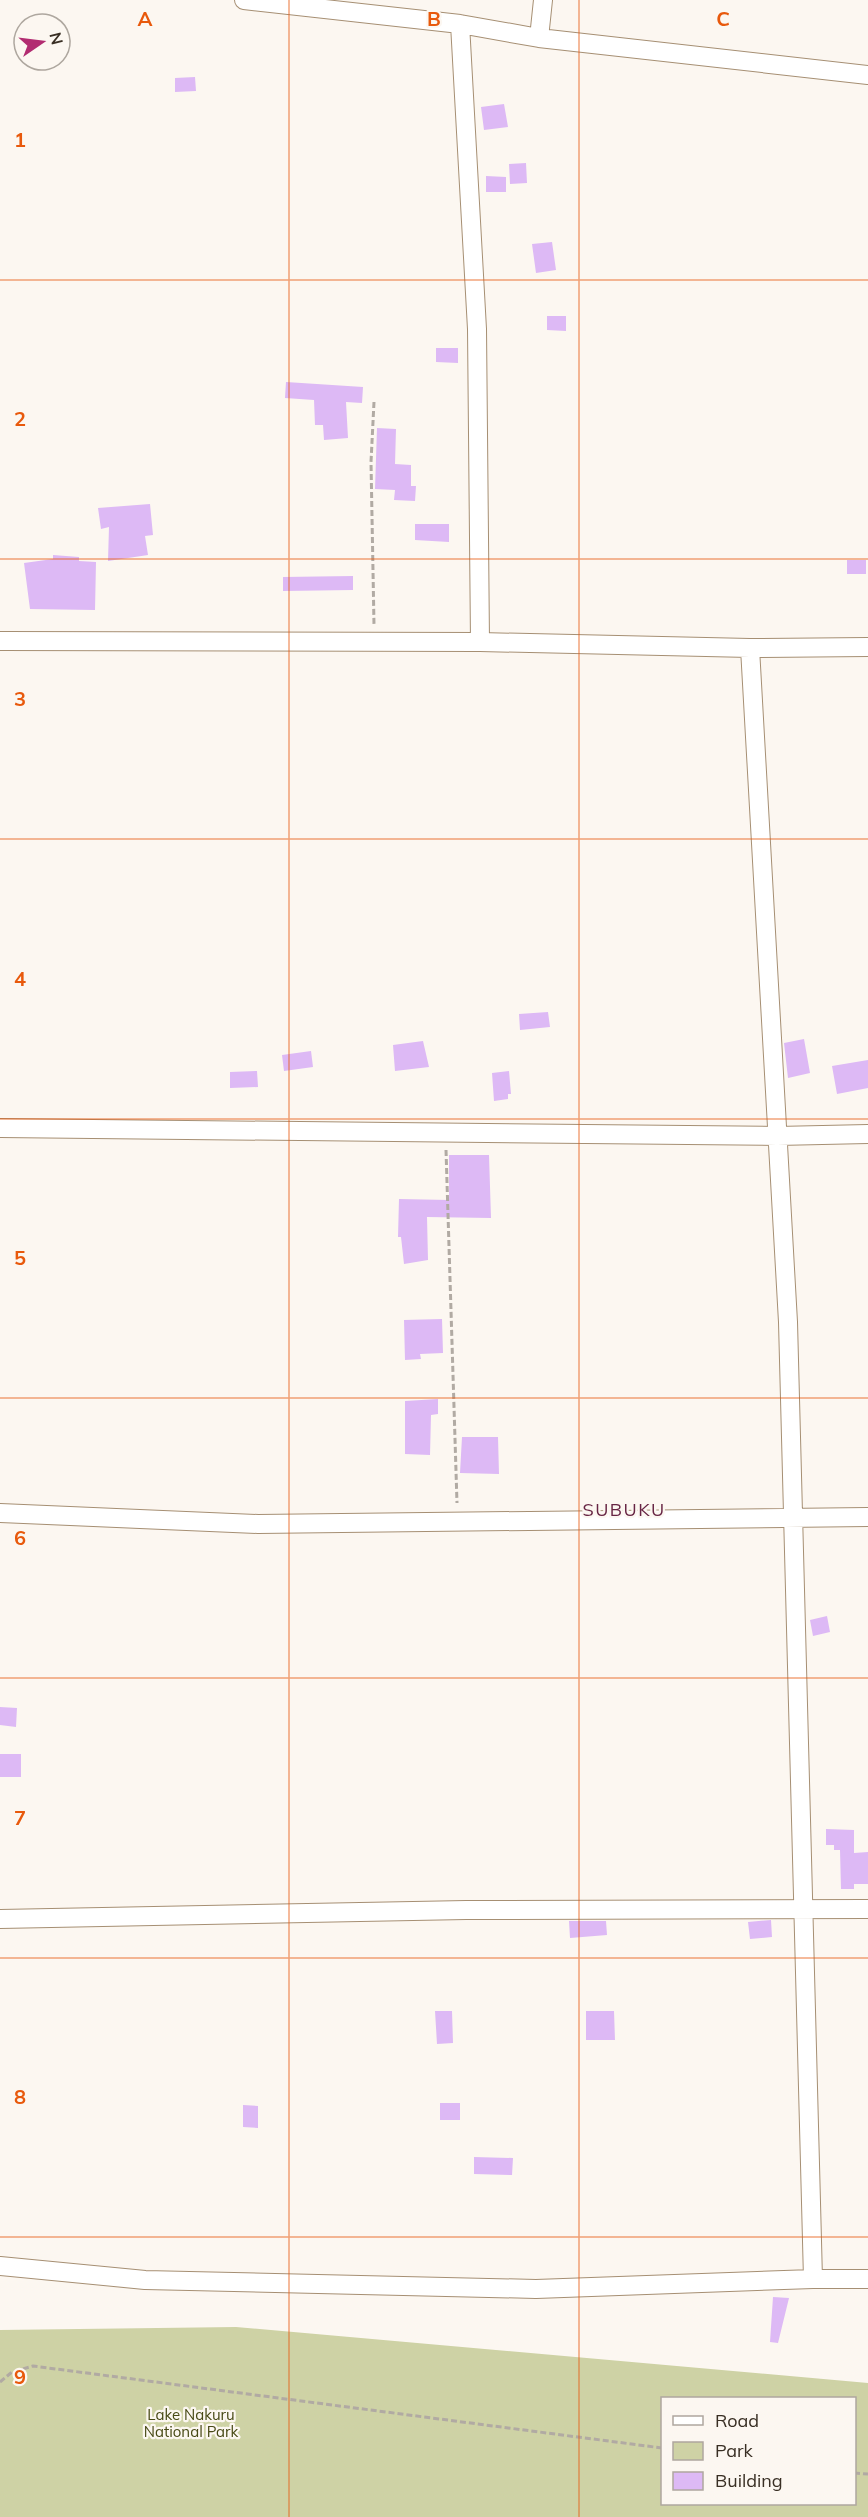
<svg xmlns="http://www.w3.org/2000/svg" width="868" height="2517" font-family="Mulish,sans-serif">
	<rect width="100%" height="100%" fill="#fcf7f1"/>
	<path fill="#ced2a5" fill-rule="evenodd" d="M236 2327 868 2383V2517H0V2330ZM662 2398H854V2504H662Z"/>
	<path fill="#ddb9f5" d="M195 77 196 91 175 92V78Z
		M504 104 508 127 484 130 481 107Z
		M526 163 527 183 510 184 509 164Z
		M486 176 506 177V192H486Z
		M552 242 556 270 536 273 532 244Z
		M547 316H566V331L547 330Z
		M436 348H458V363L436 362Z
		M286 382 363 387 362 403 346 402 348 438 324 440 323 425H315L314 400 285 398Z
		M377 428 396 429 395 464 411 465V486H416L415 501 394 500 395 490 375 489Z
		M150 504 153 535 145 536 148 555 108 561 109 527 101 529 98 508Z
		M415 524H449V542L415 540Z
		M53 555 79 557V561L96 562 95 610 30 609 24 563 53 559Z
		M847 560H866V574H847Z
		M353 576V590L283 591V577Z
		M548 1012 550 1027 520 1030 519 1014Z
		M804 1039 810 1073 788 1078 784 1043Z
		M423 1041 429 1067 395 1071 393 1045Z
		M311 1051 313 1067 284 1071 282 1055Z
		M868 1060V1088L837 1094 832 1066Z
		M257 1071 258 1087 230 1088V1072Z
		M509 1071 511 1094H508V1099L494 1101 492 1073Z
		M449 1155H489L491 1218 427 1217 428 1260 404 1264 401 1237H398L399 1199 449 1200Z
		M442 1319 443 1353 420 1354 421 1359 405 1360 404 1320Z
		M438 1399V1414L431 1415 430 1455 405 1454V1401Z
		M462 1437H498L499 1474 460 1473Z
		M827 1616 830 1632 813 1636 810 1620Z
		M0 1707 17 1708 16 1727 0 1725Z
		M0 1754H21V1777H0Z
		M826 1829 854 1830V1853L868 1852V1884H854V1889H841L840 1850H834V1845H826Z
		M771 1920 772 1937 750 1939 748 1922Z
		M569 1921H606L607 1935 570 1938Z
		M435 2011H452L453 2043 437 2044Z
		M586 2011H614L615 2040H586Z
		M440 2103H460V2120H440Z
		M243 2105 258 2106V2128L243 2127Z
		M474 2157 513 2158 512 2175 474 2174Z
		M773 2297 789 2298 778 2343 770 2342Z"/>
	<g fill="none" stroke-linecap="round" stroke-linejoin="round">
		<g stroke="#a68f73" stroke-width="20">
			<path id="street" d="M244 0 460 24 539 38 868 75
				M460 24 477 329 480 642
				M539 38 543 0
				M0 641 480 642 750 648 788 1322 813 2279H868
				M750 648 868 647
				M0 1128 777 1136 868 1134
				M0 1513 258 1524 868 1517
				M0 1919 466 1910 868 1909
				M0 2266 145 2280 536 2289 813 2279"/>
		</g>
		<path stroke="#b1aaa3" stroke-width="3" stroke-dasharray="6 3" stroke-linecap="butt" d="M374 402 371 462 374 625
			M446 1150 457 1503
			M0 2382 12 2372 33 2366 662 2448
			M854 2473 868 2474"/>
		<use href="#street" stroke="#fff" stroke-width="18"/>
	</g>
	<path fill="none" stroke="#e8590c" stroke-width="1.5" stroke-opacity="0.55" d="M289 0V2517M579 0V2517M0 280H868M0 559H868M0 839H868M0 1119H868M0 1398H868M0 1678H868M0 1958H868M0 2237H868"/>
	<g text-anchor="middle" dominant-baseline="central" stroke-width="4.5" stroke-linejoin="round" paint-order="stroke">
		<g font-size="15" fill="#474915" stroke="#fcf7f1">
			<text x="191" y="2414">Lake Nakuru<tspan x="191" dy="17">National Park</tspan></text>
		</g>
		<g font-size="18" letter-spacing="1.5" fill="#672544" stroke="#fcf7f1">
			<text x="624" y="1509">SUBUKU</text>
		</g>
	</g>
	<g font-size="20" text-anchor="middle" font-weight="bold" fill="#e8590c" stroke="#fcf7f1" stroke-width="4.5" stroke-linejoin="round" paint-order="stroke">
		<text x="145" y="26">A</text>
		<text x="434" y="26">B</text>
		<text x="723" y="26">C</text>
		<text x="20" y="147">1</text>
		<text x="20" y="426">2</text>
		<text x="20" y="706">3</text>
		<text x="20" y="986">4</text>
		<text x="20" y="1265">5</text>
		<text x="20" y="1545">6</text>
		<text x="20" y="1825">7</text>
		<text x="20" y="2104">8</text>
		<text x="20" y="2384">9</text>
	</g>
	<rect x="661" y="2397" width="195" height="108" fill="#fcf7f1" stroke="#aea79f" stroke-width="1.5"/>
	<rect x="673" y="2416" width="30" height="9" fill="#ffffff" stroke="#aea79f" stroke-width="1.5"/>
	<text x="715" y="2427" font-size="18" fill="#392f24">Road</text>
	<rect x="673" y="2442" width="30" height="18" fill="#ced2a5" stroke="#aea79f" stroke-width="1.5"/>
	<text x="715" y="2457" font-size="18" fill="#392f24">Park</text>
	<rect x="673" y="2472" width="30" height="18" fill="#ddb9f5" stroke="#aea79f" stroke-width="1.5"/>
	<text x="715" y="2487" font-size="18" fill="#392f24">Building</text>
	<g transform="translate(42 42) rotate(76)"><circle r="28" fill="#fcf7f1" stroke="#aea79f" stroke-width="1.5"/>
	<path d="M0-4.5L10 22L0 15L-10 22Z" fill="#b22c71"/>
	<text y="-9" font-size="16" font-weight="bold" text-anchor="middle" fill="#392f24">N</text>
	</g>
</svg>
